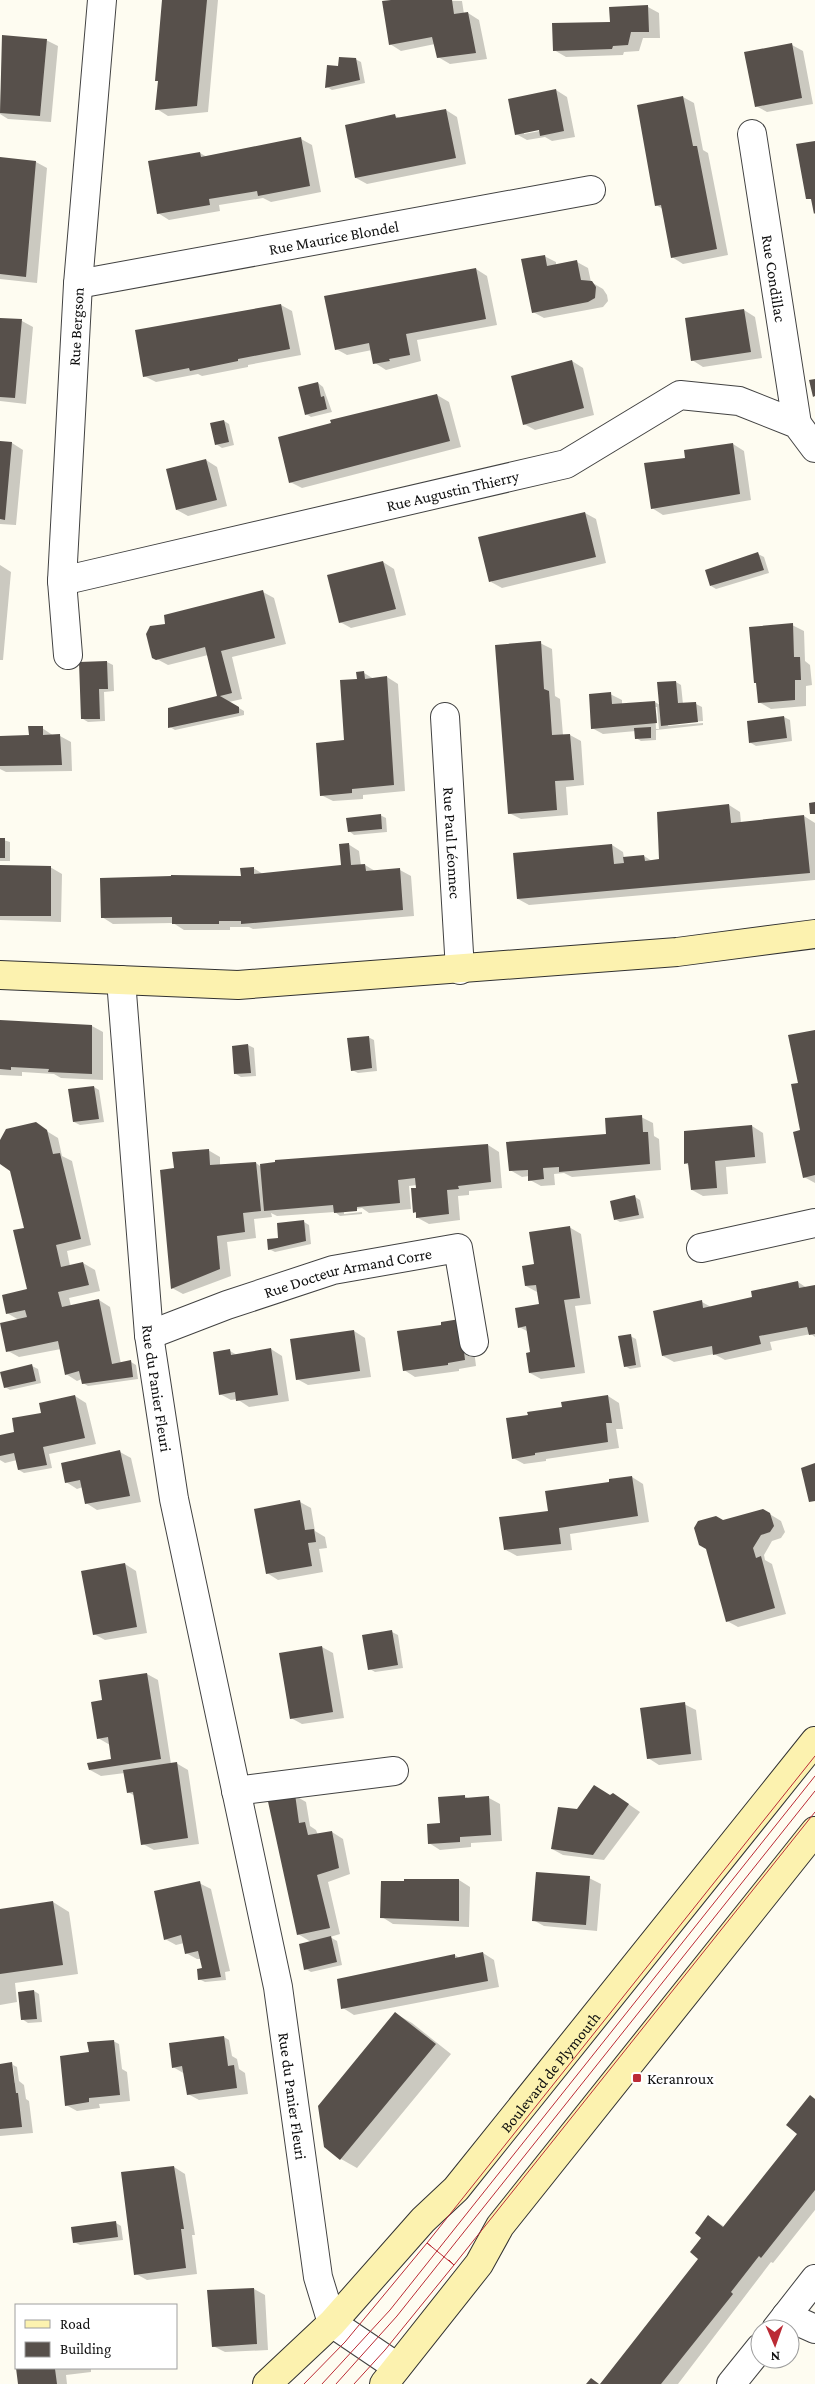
<svg xmlns="http://www.w3.org/2000/svg" width="815" height="2384" font-family="'Crimson Pro',serif">
	<rect width="100%" height="100%" fill="#fefcf1"/>
	<path fill="#0003" fill-rule="evenodd" d="M163 0H218L208 112 168 116 157 109 160 82 156 80Z
		M404 0 462 1 464 14 468 13 479 20 487 59 450 64 438 57 435 44 401 51 390 44Z
		M648 7 659 13 660 38H643L639 51 624 52 623 55 566 57 554 50 611 23 610 9Z
		M3 36 46 40 58 46 51 122 8 119 0 114Z
		M792 45 803 51 813 104 767 112 756 106Z
		M355 59 361 62 365 83 332 90 327 87 339 67Z
		M556 90 567 97 575 137 552 141 545 137 527 140 516 134ZM545 128V130L524 134V132Z
		M683 97 694 103 703 150 708 153 728 255 683 264 672 257 663 209 656 205Z
		M446 110 457 117 466 164 367 184 356 178 395 116 400 118Z
		M301 139 312 145 321 192 271 202 263 198 219 205 220 211 169 220 158 213 150 162 200 153 207 157Z
		M0 159 36 162 47 168 37 283 0 279Z
		M544 256 556 262V265L577 262 588 268 591 282 603 289 607 295 608 301 603 307 544 318 533 312Z
		M476 269 487 276 497 325 417 340 421 361 386 370 375 363 372 350 347 355 336 349Z
		M281 305 292 311 301 355 248 365V367L202 376 198 374 156 382 144 376Z
		M744 310 755 317 762 358 703 367 692 360Z
		M0 319 22 321 33 327 26 404 0 401Z
		M572 361 583 368 594 415 535 430 524 424Z
		M318 383 323 387 332 412 311 417 306 414Z
		M437 395 449 402 461 447 302 488 290 482Z
		M224 421 229 424 234 445 222 448 216 444Z
		M0 442 12 443 23 450 16 525 0 524Z
		M733 444 744 451 751 500 663 515 652 508 687 459Z
		M206 460 217 467 227 506 188 516 177 510Z
		M585 513 596 519 606 563 502 588 491 582Z
		M758 554 764 557 769 573 716 589 711 586Z
		M383 562 394 569 406 615 351 628 340 622Z
		M0 565 11 572 3 660H0Z
		M263 592 274 598 286 644 232 657 242 699 229 702 244 711V715L175 730 170 727 221 697 218 695 208 655 168 665 153 657 167 625Z
		M792 625 804 631 805 661 810 665 812 685 806 686V706L771 709 759 702Z
		M540 643 552 649 555 696 560 699 563 735H570L581 741 584 785 566 787 568 815 521 819 509 813Z
		M107 662 113 665 114 691 104 692 105 721 88 722 83 719 80 664Z
		M364 673 374 679 387 677 398 684 405 791 363 795V799L333 801 321 795 345 741 358 680Z
		M676 682 681 685 683 704H696L702 707 703 721 668 724V726L703 723V725L656 730V740L641 741 636 738V731L603 734 592 728 610 694 622 700V704L655 702 660 705ZM655 707H657L659 729H656Z
		M784 717 790 720 792 741 756 746 751 743 749 722Z
		M42 728 54 736H60L71 742 72 771 6 772 0 769V737L30 736Z
		M729 805 740 812 741 823 804 816 815 823V880L529 905 518 899 612 845 623 852 624 858 644 856 652 861H660Z
		M380 815 386 818 387 832 354 835 349 831Z
		M0 839 10 842V861H0Z
		M348 844 359 851 361 866 365 865 375 871 400 870 411 876 414 916 253 929 249 927H230V930H184L173 923 113 924 102 917 242 878 253 868 263 874 342 866Z
		M0 866 50 867 62 874 61 922 0 920Z
		M0 1022 92 1026 103 1032V1080L61 1078 54 1074 22 1072V1076L0 1075Z
		M815 1032V1183L804 1177 799 1084Z
		M368 1037 374 1040 377 1071 358 1073 352 1070Z
		M248 1045 254 1048 256 1076 241 1077 236 1074 233 1047Z
		M94 1087 99 1090 104 1122 80 1125 74 1122Z
		M641 1117 653 1123 654 1136 659 1139 661 1170 572 1177 564 1173 554 1174 555 1185 541 1186 530 1180 529 1176 522 1177 510 1170 607 1136Z
		M35 1124 58 1138 62 1156 72 1161 91 1245 67 1251 70 1266 83 1263 95 1270 100 1291 69 1298 71 1306 99 1300 110 1307 121 1364 131 1362 136 1365 138 1379 88 1386 83 1383 82 1379 77 1381 66 1374 61 1349 19 1357 8 1351 19 1320 7 1313 29 1290 26 1229 11 1170 0 1163V1143Z
		M752 1126 763 1133 766 1163 726 1167 728 1194 703 1196 692 1190 690 1166 685 1163Z
		M488 1145 499 1152 502 1188 469 1191V1195L458 1196 460 1220 429 1224 418 1218 415 1212 417 1185 409 1186 411 1209 369 1213 362 1208 344 1211V1214L362 1212V1214L340 1216 335 1212 277 1216 271 1213 272 1217 254 1219 256 1238 227 1242 231 1276 183 1294 172 1288 175 1170 208 1150 220 1157V1166L256 1163 260 1166Z
		M635 1197 640 1200 644 1218 620 1222 615 1219Z
		M304 1222 309 1225 311 1244 275 1252 269 1249Z
		M569 1227 581 1234 591 1304 575 1306 585 1373 541 1379 530 1373 532 1353 529 1332 519 1327 540 1305 537 1292 526 1286 535 1265Z
		M798 1282 807 1288 815 1286V1337L811 1334 770 1342 772 1350 725 1360 714 1354 674 1362 663 1356 702 1302 711 1307 753 1298 752 1292Z
		M471 1327 476 1366 459 1369V1371L415 1377 404 1370Z
		M354 1331 365 1338 371 1377 308 1385 297 1379 291 1340Z
		M630 1336 636 1339 641 1367 630 1369 625 1366Z
		M271 1349 282 1356 289 1401 249 1407 237 1399 231 1400 220 1394 230 1351 237 1355Z
		M32 1366 38 1369 41 1383 10 1390 5 1387Z
		M75 1396 86 1403 96 1444 49 1454 52 1468 24 1473 19 1470 17 1460 5 1463 0 1460V1436L15 1433 42 1414 40 1404Z
		M608 1396 619 1403 623 1429H616L619 1448 546 1459V1461L524 1464 513 1458 563 1408Z
		M120 1452 131 1458 141 1502 97 1510 86 1503 83 1487 77 1489 66 1482Z
		M632 1477 643 1484 649 1522 570 1534 572 1550 517 1556 506 1550 549 1512 610 1483Z
		M300 1502 311 1508 315 1531 325 1537 327 1548 319 1549 323 1572 278 1580 267 1573Z
		M763 1510 781 1521 785 1532 781 1538 772 1541 764 1555 765 1560 772 1564 786 1614 738 1627 727 1621Z
		M125 1564 136 1571 147 1633 105 1640 94 1634Z
		M392 1632 398 1635 403 1668 375 1672 370 1669Z
		M322 1647 333 1653 344 1718 302 1724 291 1718Z
		M147 1674 158 1680 171 1764 176 1763 188 1770 199 1844 154 1850 143 1844 135 1796 128 1792 125 1773 101 1776 90 1770 112 1760 110 1745 98 1738 103 1701Z
		M684 1704 696 1710 702 1760 659 1765 648 1758Z
		M294 1795 306 1802 310 1826 316 1830 318 1835 332 1832 343 1839 350 1874 328 1882 340 1934 330 1937 337 1941 342 1965 311 1972 306 1969 311 1942 298 1934Z
		M464 1796 470 1799 489 1798 500 1804 502 1841 471 1843V1847L440 1850 429 1843Z
		M611 1796 624 1801 640 1812 604 1860 563 1855 552 1849 578 1810Z
		M589 1878 601 1884 597 1931 544 1926 533 1920Z
		M459 1880 470 1887 469 1927 393 1924 382 1917Z
		M199 1883 211 1889 230 1971 225 1972 226 1980 205 1982 199 1979 206 1969 201 1959H197L186 1953 184 1943 176 1945 165 1939Z
		M53 1902 69 1912 78 1974 15 1983 17 2002 0 2005V1910Z
		M483 1953 494 1960 499 1987 354 2015 343 2008 455 1955 459 1958Z
		M34 1991 39 1994 42 2022 28 2023 22 2019Z
		M396 2014 412 2023 451 2054 357 2168 341 2159Z
		M224 2037 229 2040 232 2056 237 2059 239 2069 245 2073 248 2094 199 2100 188 2094 185 2074 173 2067Z
		M113 2041 119 2044 122 2069 127 2072 130 2101 99 2104 100 2108 77 2111 66 2105 90 2053Z
		M11 2064 17 2067 19 2081 24 2085 26 2099 29 2101 33 2133 0 2136V2065ZM11 2065H13L15 2083H13Z
		M815 2099V2210L773 2263 771 2262 678 2384H601L700 2258 702 2237 709 2217 725 2227 799 2133Z
		M174 2167 185 2174 195 2235H192L197 2274 147 2280 136 2274Z
		M116 2223 121 2226 123 2240 80 2245 74 2242Z
		M254 2289 265 2295 268 2350 225 2352 213 2346Z
		M17 2368H91V2372L66 2375 67 2384H19Z"/>
	<path fill="#57504b" d="M162 0H207L197 106 155 110 158 81H155Z
		M391 0H452L454 14 468 12 476 53 437 58 432 37 389 45 382 1Z
		M648 5 649 32H631L628 45 613 46 612 49 553 51 552 23 610 22 609 7Z
		M2 35 47 39 40 116 0 113Z
		M792 43 802 98 755 107 744 52Z
		M339 57 356 58 360 80 325 88 327 65 338 66Z
		M556 89 564 131 540 136 539 130 515 135 508 99Z
		M683 96 693 146H697L717 249 671 258 661 205 655 206 637 105Z
		M446 109 456 158 355 178 345 125 395 114 396 118Z
		M301 137 310 186 258 196 257 191 209 199 210 205 157 214 148 161 200 152 201 157Z
		M815 141V213L814 214 811 199H806L796 144Z
		M0 157 36 161 26 277 0 274Z
		M545 255 547 266 577 260 581 280 592 281 596 287 595 298 588 302 532 313 521 259Z
		M476 268 486 319 406 334 410 355 389 359 390 361 373 364 369 343 335 350 324 296Z
		M281 304 290 349 238 359V361L190 371 189 368 143 377 135 330Z
		M744 309 751 352 691 361 685 318Z
		M0 318 22 319 15 398 0 397Z
		M572 360 584 408 523 425 511 376Z
		M815 379V396L813 397 809 380Z
		M318 382 321 397 324 396 327 409 305 415 298 387Z
		M437 394 450 441 289 483 278 437 331 423 330 420Z
		M224 420 229 442 215 445 210 423Z
		M0 441 12 442 5 520 0 519Z
		M733 443 740 494 651 509 644 463 685 458 684 450Z
		M206 459 217 500 176 510 166 469Z
		M585 512 596 557 489 582 478 537Z
		M758 552 764 570 710 586 705 570Z
		M383 561 396 609 339 623 327 575Z
		M263 590 275 638 221 651 232 693 220 696 239 707V713L168 728V708L217 696 205 647 156 660 152 658 146 634 150 626 165 624 164 615Z
		M793 623 794 657H800L801 680H795V700L758 703 756 683H754L749 627Z
		M541 641 544 689 549 691 552 735 570 734 574 780 555 781 557 810 508 814 495 645Z
		M107 661 108 689H99L100 719H81L79 662Z
		M364 671 365 679 387 676 394 785 352 789V793L320 796 316 743 344 740 340 680 357 679 356 672Z
		M676 681 678 703 696 702 698 722 661 726 657 682Z
		M611 692 612 704 655 701 657 723 591 729 589 694Z
		M784 716 787 738 749 743 747 721Z
		M28 726H43V735L60 734 62 765 0 766V736L29 735Z
		M651 727V738L635 739 634 728Z
		M815 802V814H810L809 803Z
		M729 804 731 823 804 815 810 873 517 899 513 853 612 844 614 864 624 863 623 857 644 855 645 861 659 859 657 812Z
		M381 814 382 829 348 832 346 818Z
		M0 838H5V858H0Z
		M349 843 351 865 365 864 366 871 400 868 403 910 241 924V921H219V924H172V917L101 918 100 878 171 876V875L241 876 240 868 254 867V874L341 865 339 844Z
		M0 865 51 866V916H0Z
		M0 1020 92 1025V1074L48 1072 49 1069 11 1067V1070L0 1069Z
		M815 1030V1175L803 1178 793 1132 800 1130 791 1084 798 1083 788 1035Z
		M369 1036 372 1068 351 1071 347 1038Z
		M248 1044 251 1073 234 1074 232 1046Z
		M94 1086 99 1119 73 1122 68 1089Z
		M642 1115 643 1132H648L650 1164 559 1172V1167L543 1168 544 1179 528 1181V1170L509 1171 506 1142 606 1134 605 1118Z
		M36 1122 47 1130 53 1154 60 1153 81 1239 56 1245 61 1267 83 1262 89 1285 58 1292 62 1307 99 1299 112 1364 131 1360 133 1377 82 1384 79 1371 65 1375 58 1341 6 1352 0 1323 27 1317 25 1310 6 1314 2 1295 27 1289 13 1230 24 1228 10 1171 0 1164V1140L6 1129Z
		M752 1125 755 1157 715 1161 717 1188 691 1190 688 1163 684 1164V1131Z
		M488 1144 491 1182 458 1186 459 1189 447 1190 449 1214 416 1218V1212L413 1213 411 1188H416L415 1178 398 1180 400 1203 357 1207V1211L334 1213 333 1205 264 1211 260 1164 275 1162V1160Z
		M209 1149 210 1165 256 1162 261 1211 243 1213 245 1232 217 1236 220 1269 171 1289 160 1170 174 1168 172 1152Z
		M635 1195 639 1215 614 1220 610 1201Z
		M304 1220 306 1241 268 1250 267 1239 278 1238 277 1223Z
		M570 1226 580 1298 564 1300 575 1367 529 1373 526 1353 530 1352 526 1326 518 1328 515 1308 539 1304 536 1285 525 1286 522 1266 534 1264 529 1232Z
		M798 1281 799 1288 815 1285V1334L809 1335 807 1327 759 1336 761 1344 713 1355 712 1346 662 1356 653 1311 702 1300 703 1308 752 1297 751 1291Z
		M460 1319 465 1360 448 1363V1365L403 1371 397 1331 441 1325V1322Z
		M354 1330 360 1371 296 1380 290 1339Z
		M631 1334 636 1365 624 1367 618 1336Z
		M271 1348 278 1395 236 1401 235 1392 219 1395 213 1352 230 1349 231 1355Z
		M32 1364 36 1381 4 1388 0 1372Z
		M75 1395 85 1438 43 1447 47 1465 18 1470 14 1453 0 1456V1435L14 1432 12 1418 41 1413 39 1403Z
		M608 1395 612 1423H606L608 1442 535 1453V1455L512 1459 506 1418 528 1415 527 1412 562 1407 561 1402Z
		M120 1450 130 1496 85 1504 80 1480 65 1483 61 1463Z
		M815 1463V1501L809 1502 801 1468Z
		M632 1476 638 1516 559 1528 561 1544 504 1550 499 1517 548 1511 545 1491 609 1482V1479Z
		M300 1500 305 1530 314 1529 316 1542 308 1543 312 1566 266 1574 254 1509Z
		M763 1509 770 1513 774 1526 770 1532 761 1535 753 1548 756 1558 761 1556 775 1608 726 1622 706 1549 699 1545 694 1528 698 1521 716 1516 723 1520Z
		M125 1563 137 1627 93 1635 81 1571Z
		M392 1630 398 1665 368 1670 362 1635Z
		M322 1646 333 1712 290 1719 279 1653Z
		M147 1673 161 1759 89 1770 87 1763 111 1759 108 1737 97 1739 91 1702 102 1700 99 1680Z
		M685 1702 691 1754 647 1759 640 1708Z
		M177 1762 188 1838 141 1845 133 1792 127 1793 123 1770Z
		M594 1785 610 1795 613 1793 629 1804 593 1855 551 1849 558 1807 577 1809Z
		M295 1794 299 1823 305 1822 308 1835 332 1831 339 1868 317 1875 330 1928 297 1935 267 1797Z
		M465 1795V1798L489 1796 491 1835 460 1837V1842L428 1844 427 1824 440 1823 438 1797Z
		M536 1872 590 1876 586 1925 532 1921Z
		M404 1879H459V1921L380 1918 381 1881H404Z
		M200 1881 221 1977 198 1980 197 1969 202 1968 198 1951 185 1954 181 1935 164 1940 154 1891Z
		M53 1901 63 1965 0 1974V1909Z
		M331 1936 337 1962 304 1970 299 1944Z
		M483 1952 488 1981 341 2009 337 1979 455 1954V1958Z
		M34 1990 37 2019 21 2020 18 1992Z
		M395 2012 436 2044 340 2160 324 2147 318 2106Z
		M224 2036 228 2066 234 2065 237 2088 187 2095 182 2066 172 2068 169 2043Z
		M114 2040 120 2095 89 2098V2102L65 2106 60 2056 89 2052 87 2042Z
		M12 2062 16 2093H18L22 2127 0 2129V2064Z
		M810 2095 815 2099V2190L761 2258 759 2256 731 2292 733 2294 661 2384H600L698 2259 690 2252 701 2238 695 2233 708 2215 723 2227 797 2134 786 2125Z
		M174 2166 184 2229H181L186 2268 134 2275 121 2172Z
		M116 2221 118 2237 73 2243 71 2227Z
		M254 2288 257 2344 212 2347 207 2290Z
		M16 2368H59L55 2369 57 2384H18Z
		M591 2378 599 2384H586Z"/>
	<g fill="none" stroke-linecap="round" stroke-linejoin="round">
		<g stroke="#424242" stroke-width="30">
			<g id="street">
				<path id="s1" d="M752 134 797 424"/>
				<path id="s2" d="M78 284 591 190"/>
				<path id="s3" d="M62 581 566 464 680 395 739 401 797 424 815 448"/>
				<path id="s4" d="M68 655 62 581 78 284 102 0"/>
				<path id="s5" d="M445 717 460 970"/>
				<path id="s6" d="M121 980 149 1335 174 1499 278 1987 318 2277 332 2323 397 2367"/>
				<path d="M701 1248 815 1223"/>
				<path id="s7" d="M149 1335 227 1305 333 1270 458 1248 474 1342"/>
				<path d="M236 1791 394 1771"/>
				<path d="M786 2316 815 2329"/>
				<path d="M776 2329 815 2279"/>
				<path d="M731 2384 760 2348"/>
			</g>
		</g>
		<g stroke="#313131" stroke-width="30">
			<g id="secondary">
				<path d="M0 975 238 985 677 952 815 934"/>
				<path id="s8" d="M267 2384 332 2323 423 2220 456 2189 815 1741"/>
				<path d="M384 2384 479 2264 500 2226 815 1831"/>
			</g>
		</g>
		<use href="#street" stroke="#fff" stroke-width="28"/>
		<use href="#secondary" stroke="#fcf2af" stroke-width="28"/>
		<path stroke="#bb2b35" stroke-width="1" d="M815 1756 427 2243 454 2265 815 1812
			M304 2384 345 2342 427 2243 431 2246
			M322 2384 390 2310 815 1776
			M336 2384 397 2316 815 1791
			M354 2384 385 2350 454 2265 449 2260"/>
	</g>
	<rect fill="#bb2b35" stroke="#fff" stroke-width="2" x="632" y="2073" width="10" height="10" rx="2.5"/>
	<g text-anchor="middle" dominant-baseline="central" stroke-width="5" stroke-linejoin="round" paint-order="stroke">
		<g font-size="16" fill="#0f0f0f" stroke="#fff">
			<text stroke="none"><textPath href="#s2" startOffset="260">Rue Maurice Blondel</textPath></text>
			<text stroke="none"><textPath href="#s1" startOffset="146">Rue Condillac</textPath></text>
			<text stroke="none"><textPath href="#s4" startOffset="329">Rue Bergson</textPath></text>
			<text stroke="none"><textPath href="#s3" startOffset="401">Rue Augustin Thierry</textPath></text>
			<text stroke="none"><textPath href="#s5" startOffset="126">Rue Paul Léonnec</textPath></text>
			<text stroke="none"><textPath href="#s7" startOffset="209">Rue Docteur Armand Corre</textPath></text>
			<text stroke="none"><textPath href="#s6" startOffset="410">Rue du Panier Fleuri</textPath></text>
			<text stroke="none"><textPath href="#s8" startOffset="422">Boulevard de Plymouth</textPath></text>
			<text stroke="none"><textPath href="#s6" startOffset="1131">Rue du Panier Fleuri</textPath></text>
		</g>
		<g font-size="16" fill="#0f0f0f" stroke="#fff" text-anchor="start">
			<text x="647" y="2078">Keranroux</text>
		</g>
	</g>
	<rect x="15" y="2304" width="162" height="65" fill="#ffffff" stroke="#9f9f9f"/>
	<rect x="25" y="2320" width="25" height="8" fill="#fcf2af" stroke="#9f9f9f"/>
	<text x="60" y="2329" font-size="15" fill="#0f0f0f">Road</text>
	<rect x="25" y="2342" width="25" height="15" fill="#57504b" stroke="#9f9f9f"/>
	<text x="60" y="2354" font-size="15" fill="#0f0f0f">Building</text>
	<g transform="translate(775 2344) rotate(178)"><circle r="24" fill="#ffffff" stroke="#9f9f9f"/>
	<path d="M0-4L9 19L0 12L-9 19Z" fill="#bb2b35"/>
	<text y="-8" font-size="14" font-weight="bold" text-anchor="middle" fill="#0f0f0f">N</text>
	</g>
</svg>
